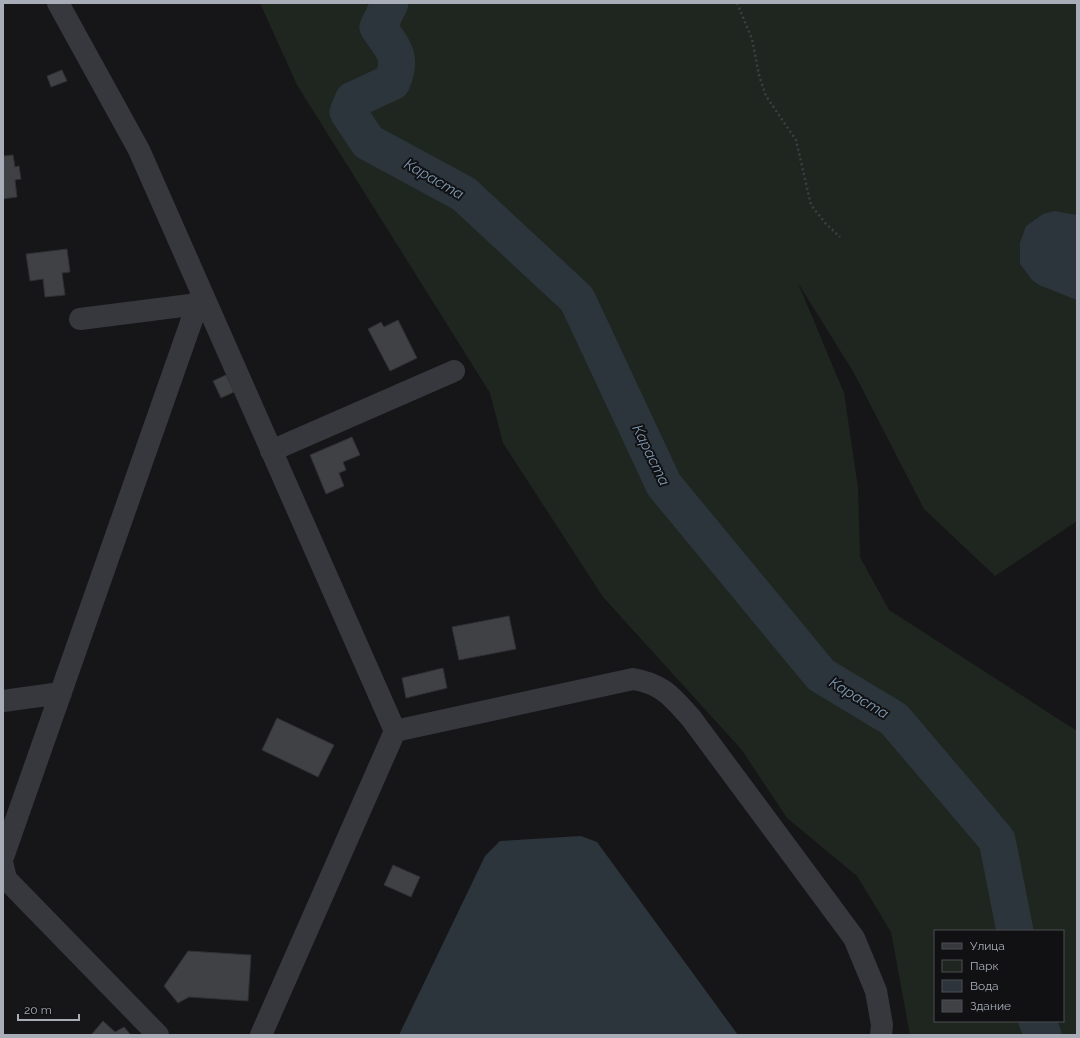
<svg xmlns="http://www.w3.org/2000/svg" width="1080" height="1038" font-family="Raleway,sans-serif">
	<rect width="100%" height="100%" fill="#161618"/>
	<path fill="#1e261f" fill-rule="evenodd" d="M260 3H1077V521L995 576 924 509 854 373 798 283 844 393 858 487 860 557 889 610 1077 731V1035H910L891 932 857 876 787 818 741 749 603 597 503 443 490 393 297 85ZM935 931H1063V1021H935Z"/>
	<path fill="#2c353c" d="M1054 211 1077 215V300L1039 285 1032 280 1020 264V243L1026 226 1043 214Z
		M581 836 597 842 738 1035H399L485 856 500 841Z"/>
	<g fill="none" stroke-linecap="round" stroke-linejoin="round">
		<path stroke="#2c353c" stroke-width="37" d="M390 3 378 27C393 49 403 56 392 82L353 100 348 112 368 142 464 194 577 299 664 485 821 675 894 719 997 840 1015 931
			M1037 1021 1043 1035"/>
	</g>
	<path fill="#404145" stroke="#303034" d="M62 70 67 81 51 87 47 76Z
		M13 155 15 167 19 166 21 179 15 180 17 197 3 199V156Z
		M67 249 70 272 62 273 65 295 45 297 43 279 30 281 26 254Z
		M398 320 417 358 390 371 368 329 381 322 384 327Z
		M226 375 234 392 221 398 213 381Z
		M352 437 360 455 343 462 346 470 339 473 344 486 326 494 310 455Z
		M509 616 516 649 459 660 452 627Z
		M443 668 447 688 406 698 402 678Z
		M277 718 334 745 318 777 262 750Z
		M393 865 420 877 411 897 384 885Z
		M188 951 251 955 248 1001 189 997 178 1003 164 986Z
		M103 1021 115 1032 124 1027 131 1035H91Z"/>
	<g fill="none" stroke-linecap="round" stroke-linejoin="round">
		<path stroke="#3d3f44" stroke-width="2.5" stroke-dasharray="2 3" stroke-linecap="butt" d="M737 3 752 39 759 75 766 96 796 140 811 205 826 224 840 237"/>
		<path stroke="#37383d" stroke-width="22" d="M58 3 139 150 395 731 261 1035
			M80 319 198 304
			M271 451 454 371
			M3 701 61 693
			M395 731 633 679C663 684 672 697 691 718L854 938 876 991 882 1025 881 1035
			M3 857 201 294
			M3 866 6 879 158 1035"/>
	</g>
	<g text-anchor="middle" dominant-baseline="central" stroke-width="4" stroke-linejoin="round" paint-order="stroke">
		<g font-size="15" font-style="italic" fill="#7f9bb3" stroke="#111113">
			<text transform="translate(434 179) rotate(30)">Караста</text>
			<text transform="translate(651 455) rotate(64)">Караста</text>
			<text transform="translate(859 698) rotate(31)">Караста</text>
		</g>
	</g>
	<rect width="1080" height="1038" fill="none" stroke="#a8adb8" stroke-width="8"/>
	<rect x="934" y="930" width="130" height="92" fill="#111113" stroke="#4d4f55"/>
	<rect x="942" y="943" width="20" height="6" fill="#37383d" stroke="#4d4f55"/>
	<text x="970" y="950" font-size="12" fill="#a8adb8">Улица</text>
	<rect x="942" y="960" width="20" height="12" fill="#1e261f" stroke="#4d4f55"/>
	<text x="970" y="970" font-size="12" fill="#a8adb8">Парк</text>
	<rect x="942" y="980" width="20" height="12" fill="#2c353c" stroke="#4d4f55"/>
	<text x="970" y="990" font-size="12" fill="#a8adb8">Вода</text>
	<rect x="942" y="1000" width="20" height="12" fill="#404145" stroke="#4d4f55"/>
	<text x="970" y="1010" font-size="12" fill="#a8adb8">Здание</text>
	<path d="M18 1014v6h61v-6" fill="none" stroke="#a8adb8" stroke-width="2"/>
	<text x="24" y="1014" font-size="12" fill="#a8adb8" stroke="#111113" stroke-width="3" paint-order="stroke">20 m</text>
</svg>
